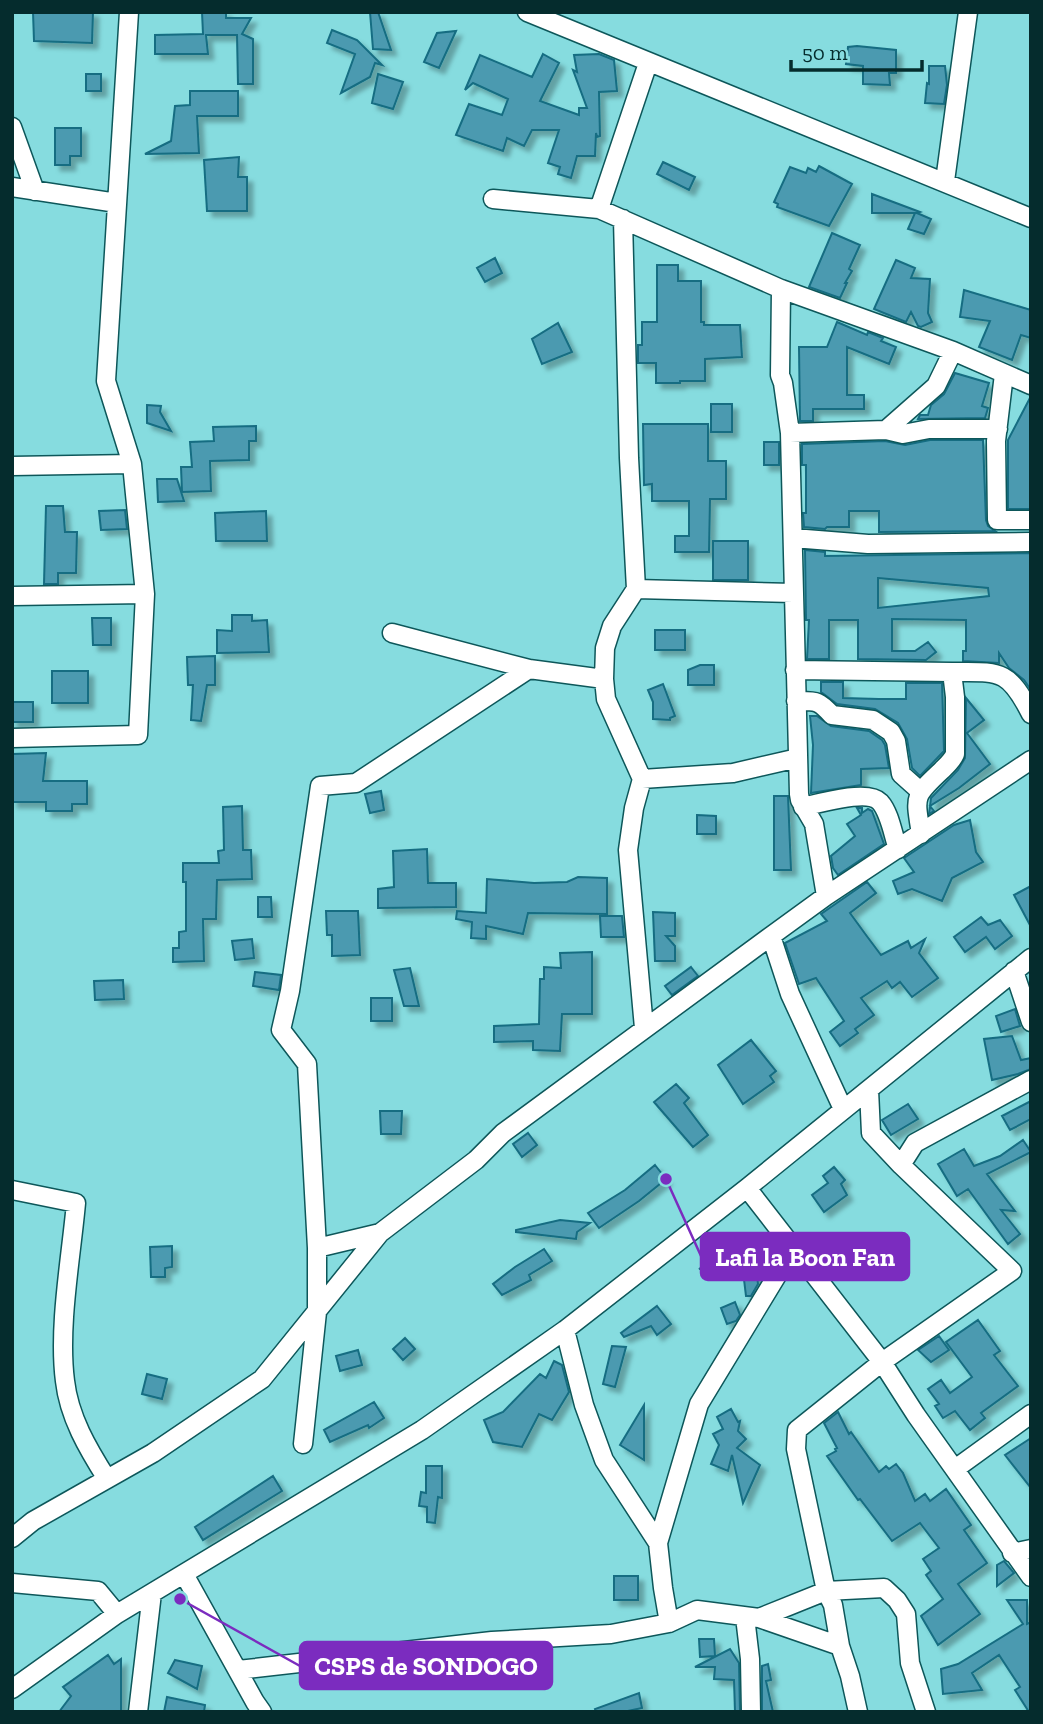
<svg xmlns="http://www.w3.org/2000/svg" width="1043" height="1724" font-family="'Zilla Slab',serif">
	<defs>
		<filter id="shadow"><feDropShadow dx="5.5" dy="5.5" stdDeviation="2" flood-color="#0004"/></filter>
	</defs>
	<rect width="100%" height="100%" fill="#86dcdf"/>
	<path fill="#4c9ab0" stroke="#156d82" stroke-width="2" fill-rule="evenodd" filter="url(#shadow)" d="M33 12H93L92 43 34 41Z
		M202 12H226V18H251L242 34 253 39V84H238L237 35H206L208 54H155V35L203 34Z
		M370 12H378L391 50 373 49Z
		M332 30 357 40 382 65 375 63 370 77 341 93 355 54 327 43Z
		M456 31 439 68 424 62 437 33Z
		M857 46 896 50V73H889L890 85 863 84V66L846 64 848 47Z
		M543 54 559 63 540 101 579 115V108H587L573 70 577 72 574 55 599 54 614 60 617 91 599 92 600 136 597 137 596 133 595 156H577L571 178 558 174 560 167 548 163 559 130H532L524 146 507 138 503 151 456 135 469 104 502 115 508 99 473 83 465 90 480 55 532 77Z
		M929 66H945L947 85 944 104 925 103 927 83 929 84Z
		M86 74H101V91H86Z
		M378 74 403 82 393 109 372 103Z
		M190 91H238V116H197L199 153 145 154 171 141 175 106 190 105Z
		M55 128H81V156H70V165H55Z
		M239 157 238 177H247V211H207L204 160Z
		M663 162 695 177 689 190 657 174Z
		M819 166 852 184 829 226 777 207 778 204 774 202 790 167 806 173 808 168 816 172Z
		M872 194 920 212 917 213 931 219 924 234 908 229 915 213H872Z
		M832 233 860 245 849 269 852 271 845 283H847L840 298 809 287Z
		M495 258 502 273 485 282 477 268Z
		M896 260 915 268 911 278 930 279 928 313 932 322 921 327 918 326 911 312 906 322 874 309Z
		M657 265H678V281H701V322H704V325H740L742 357 705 359V381H680V383H656V363H638V345H642V322H657Z
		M964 290 1031 310V338L1021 335 1012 360 979 347 990 321 960 317Z
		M837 322 867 335 868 332 883 338 881 341 896 347 889 364 847 347V395H864V409H813V421H800L799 347H827Z
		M558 323 572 352 542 364 532 339Z
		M955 373 989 383 982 406 988 408 985 418 918 419 920 415H928L931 405 944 394Z
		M1031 396V509H1008V440Z
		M711 404H732V432H711Z
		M147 405 161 406 160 412 171 431 147 423Z
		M643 424H708V461H726V499H710L709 552H675V536H689V501H652V484L644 485Z
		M256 426V441H249V460L210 461 211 491 182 492 181 467H192L190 442 214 441 213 427Z
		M930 440H983L986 520 988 526 995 531 879 532V511H849V527H827L825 529 804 527 803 513H806V465H802V444L885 441 905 445Z
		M764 442H779V465H764Z
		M157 479H177L184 501 158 502Z
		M46 506H63L65 532H77L76 573H58V584H44Z
		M125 510 127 529 101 530 99 511Z
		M266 511 267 541H216L215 513Z
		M713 541H748V580H713Z
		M805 550 825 552V556L1031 553V690L1024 680 1009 668 999 653V663L963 661V651H966V620L892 619V651H915L928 642 936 652 926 660 858 659V620H829V659H807L809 620H806ZM878 578 988 588 989 596 878 608Z
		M232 615H252V621L267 620 269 652 217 653V630L232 631Z
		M92 618H111V645H93Z
		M655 630H685V650H655Z
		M215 656V685H207L201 721 191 720 193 685H188L187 657Z
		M700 665H714V685H688V670Z
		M52 671H88V703H52Z
		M821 682H843V698L879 699H906V683H942L944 751 920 776 912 768 907 739 898 723 875 709 837 704 821 692Z
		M663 684 675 716 670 718V720L653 719V702L648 690Z
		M966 698 984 720 967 733 990 764 959 788 930 806 934 811 929 814 931 798 958 770 965 758Z
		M12 702H33V722H12Z
		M810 716H817L831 726 869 731 882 740 885 745 889 768 861 769V785L811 793 813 745Z
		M46 753 43 781H87V804H72V811H46V802H12V754Z
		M381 791 384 810 370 813 365 794Z
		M774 796H788L791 870H774Z
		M242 806 243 850H251L252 879 217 880 216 919H203L204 961 173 962V948H179V932L186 931V882H183V863H219L218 851 224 850 223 807Z
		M857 808H862V813L868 809 872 811 884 844 838 875 833 868 831 856 855 836 847 824 861 815Z
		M697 815 716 816V834H697Z
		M970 820 976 852 983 862 952 878 942 901 912 889 898 894 893 881 914 872 904 858 954 825Z
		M427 849 428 883H456V907L378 908V889L394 887 393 851Z
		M578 877 607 878V914L528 913 523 934 486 926V939L471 938 472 922 456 919 457 911 486 913 487 879 534 883 567 882Z
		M867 882 876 893 850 913 866 935 881 955 908 941 911 948 925 939 919 953 938 978 912 997 900 982 892 988 887 981 861 998 874 1015 855 1029 858 1033 840 1046 830 1032 844 1021 816 978 799 984 785 943 827 921 821 914Z
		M1031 886V927L1014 895Z
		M258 897H271L272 917H258Z
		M326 911H358L360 955 332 956V935H327Z
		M653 912 675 913V936H666L675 946V961H655Z
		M600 916H622L624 937H601Z
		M981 917 988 925 1000 920 1012 936 995 949 986 937 965 952 954 937Z
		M252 939 254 958 235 960 232 941Z
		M592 952V1014H562L560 1051 533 1050V1041L494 1042V1026L539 1024 540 979H544V967L561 968 560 953Z
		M691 967 698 976 672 995 665 986Z
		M410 968 419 1006H404L394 970Z
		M255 972 281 975 279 990 253 986Z
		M123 980 124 999 95 1000 94 981Z
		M371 998H392V1021H371Z
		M1015 1009 1020 1026 1001 1032 996 1016Z
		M1012 1036 1021 1060 1031 1058V1069L1018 1074 992 1080 984 1039Z
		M751 1040 776 1071 770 1076 774 1082 743 1104 718 1065Z
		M676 1084 689 1098 684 1103 708 1135 693 1147 654 1102Z
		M1031 1101V1119L1010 1130 1002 1116Z
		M908 1104 918 1119 891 1135 882 1120Z
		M380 1111H402L401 1134H381Z
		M528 1133 537 1145 522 1157 513 1144Z
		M1023 1140 1031 1152 987 1174 1015 1211 1001 1210 1020 1234 1008 1244 968 1189 957 1196 938 1164 964 1149 974 1166 1000 1156Z
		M655 1165 666 1179 639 1201 599 1228 588 1213 625 1190Z
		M834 1167 845 1180 841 1184 847 1195 824 1212 812 1195 828 1183 823 1176Z
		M560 1220 590 1223 577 1232 576 1239 516 1232V1230Z
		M753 1243 758 1284 751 1296H746L742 1263 699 1269 726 1251 725 1247Z
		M172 1246V1267L165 1268V1277H151L150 1247Z
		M544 1249 552 1261 529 1275 531 1280 502 1295 493 1284 515 1267Z
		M735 1302 740 1315 736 1321 727 1324 721 1308Z
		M657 1306 671 1324 657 1335 651 1326 624 1337 621 1333Z
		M978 1320 1000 1351 994 1355 1018 1386 981 1413 985 1418 970 1430 955 1411 943 1418 935 1406 939 1404 928 1389 941 1380 950 1393 972 1377 946 1342Z
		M939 1336 949 1350 931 1362 918 1350Z
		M405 1338 415 1349 403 1360 393 1349Z
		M612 1346 626 1347 615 1387 603 1384Z
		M358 1350 362 1365 340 1371 336 1356Z
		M554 1361 562 1365 569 1392 552 1420 539 1414 522 1447 493 1442 484 1420 503 1412 540 1374 546 1378Z
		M147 1374 167 1379 162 1399 142 1394Z
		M374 1402 384 1418 369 1428 368 1425 330 1442 324 1430Z
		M644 1405V1460L620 1445Z
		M731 1409 738 1422 740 1421 738 1431 746 1439 737 1448 760 1465 743 1503 732 1455 728 1471 711 1464 719 1445 713 1434 723 1429 717 1417Z
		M838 1412 849 1434 851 1432 879 1472 886 1466 889 1469 896 1464 903 1473 915 1501 925 1494 930 1501 946 1489 971 1525 964 1530 987 1563 958 1584 980 1614 938 1645 921 1616 943 1599 926 1575 931 1571 923 1559 939 1548 920 1523 892 1541 860 1499 858 1500 827 1456 836 1451 835 1449 837 1448 824 1423Z
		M1031 1438V1488L1005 1455Z
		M426 1466H442V1498L438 1497 435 1523 427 1522V1507L419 1506 421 1492 426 1493Z
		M273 1476 282 1491 203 1540 195 1527Z
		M1004 1561 1014 1573 997 1586V1565Z
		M614 1576H638V1600H614Z
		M1007 1600H1027V1624L1031 1622V1712H1029L1015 1690 1020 1687 999 1655 972 1673 982 1690 943 1694 941 1669 958 1664 1023 1624Z
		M699 1639H714L715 1656 700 1657Z
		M730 1649 739 1663 740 1712H735L734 1680 714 1679 715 1667H695Z
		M108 1655 114 1664 121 1659V1712H59L71 1696 63 1687Z
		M175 1660 202 1666 197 1689 168 1673Z
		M768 1664 771 1680 766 1681 773 1712H762V1666Z
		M639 1693 642 1708 623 1712H596L595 1709Z
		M167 1697 205 1705 204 1712H164Z"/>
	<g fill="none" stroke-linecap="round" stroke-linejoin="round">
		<g stroke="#0d575a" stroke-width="21">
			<path id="minor" d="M527 12 1031 218
				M12 127 35 191
				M945 181 968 12
				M12 187 117 203
				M493 199 599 209 781 289 953 351 1031 385
				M599 209 648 63
				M623 219 629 458 636 589 612 626 605 648 604 679 606 699 642 779 634 808 628 850 644 1028
				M781 289 780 375 783 383 790 433 799 794 800 800 814 824 826 896 771 936 790 994 843 1109
				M1004 374 996 441 997 520H1031
				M886 430 903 434 929 429H998
				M790 433 886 430 936 386 953 351
				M12 466 132 464
				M793 538 868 544 1031 542
				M636 589 793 593
				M12 596 145 594
				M392 633 529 669 604 679
				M795 670 952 672 955 697V754C952 761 947 765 941 771 913 797 915 796 921 834
				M952 672C999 672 1008 668 1031 714
				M796 701C817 701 818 700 832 715L873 720 891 732 896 741 901 774 920 791
				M12 738 138 735 145 594 132 464 106 381 129 12
				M642 779 733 773 798 758
				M803 807C820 803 868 789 880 802 890 813 893 835 898 849
				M826 896 1031 760
				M1014 971 1031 1022
				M901 1165 915 1143 1031 1080
				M747 1188 882 1362 916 1415 1031 1577
				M12 1190 76 1203C71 1258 58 1327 65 1381 69 1417 88 1449 107 1479
				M317 1248 380 1233 476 1160 503 1133 771 936
				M565 1330 584 1405 604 1460 658 1543 663 1588 669 1623
				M303 1444 317 1312V1248L307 1064 281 1030 290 991 320 786 356 783 529 669
				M955 1469 1031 1414
				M12 1538 33 1521 153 1453 262 1379 380 1233
				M658 1543 699 1404 793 1249
				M1012 1553 1031 1549
				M184 1574 255 1702 262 1712
				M12 1583 98 1591 117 1614
				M745 1617 750 1659 751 1712
				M759 1618 840 1646 850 1676 858 1712
				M840 1646 833 1605 826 1591 884 1588 897 1600 906 1614 910 1663 926 1712
				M238 1670 492 1641 611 1634 669 1623 697 1610 759 1618 826 1591 796 1449 797 1430 882 1362 1012 1271 901 1165 871 1133 869 1090
				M12 1689 117 1614 422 1430 565 1330 747 1188 1031 958
				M138 1712 152 1593"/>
		</g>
		<use href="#minor" stroke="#fff" stroke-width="18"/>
	</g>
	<path fill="none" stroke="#7b2cbf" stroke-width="2.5" d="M666 1179L701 1256M180 1599L300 1666"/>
	<g fill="#7b2cbf" stroke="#86dcdf" stroke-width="2.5">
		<circle cx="666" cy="1179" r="7"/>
		<circle cx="180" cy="1599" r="7"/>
	</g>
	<g fill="#7b2cbf" stroke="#7b2cbf" stroke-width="2.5">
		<rect x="701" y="1233" width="208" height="47" rx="7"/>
		<rect x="300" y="1642" width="252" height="47" rx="7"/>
	</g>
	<g font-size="26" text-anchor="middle" font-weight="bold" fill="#fff">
		<text x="805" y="1266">Lafi la Boon Fan</text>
		<text x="426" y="1675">CSPS de SONDOGO</text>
	</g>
	<rect width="1043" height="1724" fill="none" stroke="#052c2d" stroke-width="28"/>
	<path d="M791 60v10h131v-10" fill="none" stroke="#052c2d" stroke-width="3.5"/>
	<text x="802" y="60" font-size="21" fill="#052c2d" stroke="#86dcdf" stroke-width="5" paint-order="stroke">50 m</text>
</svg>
